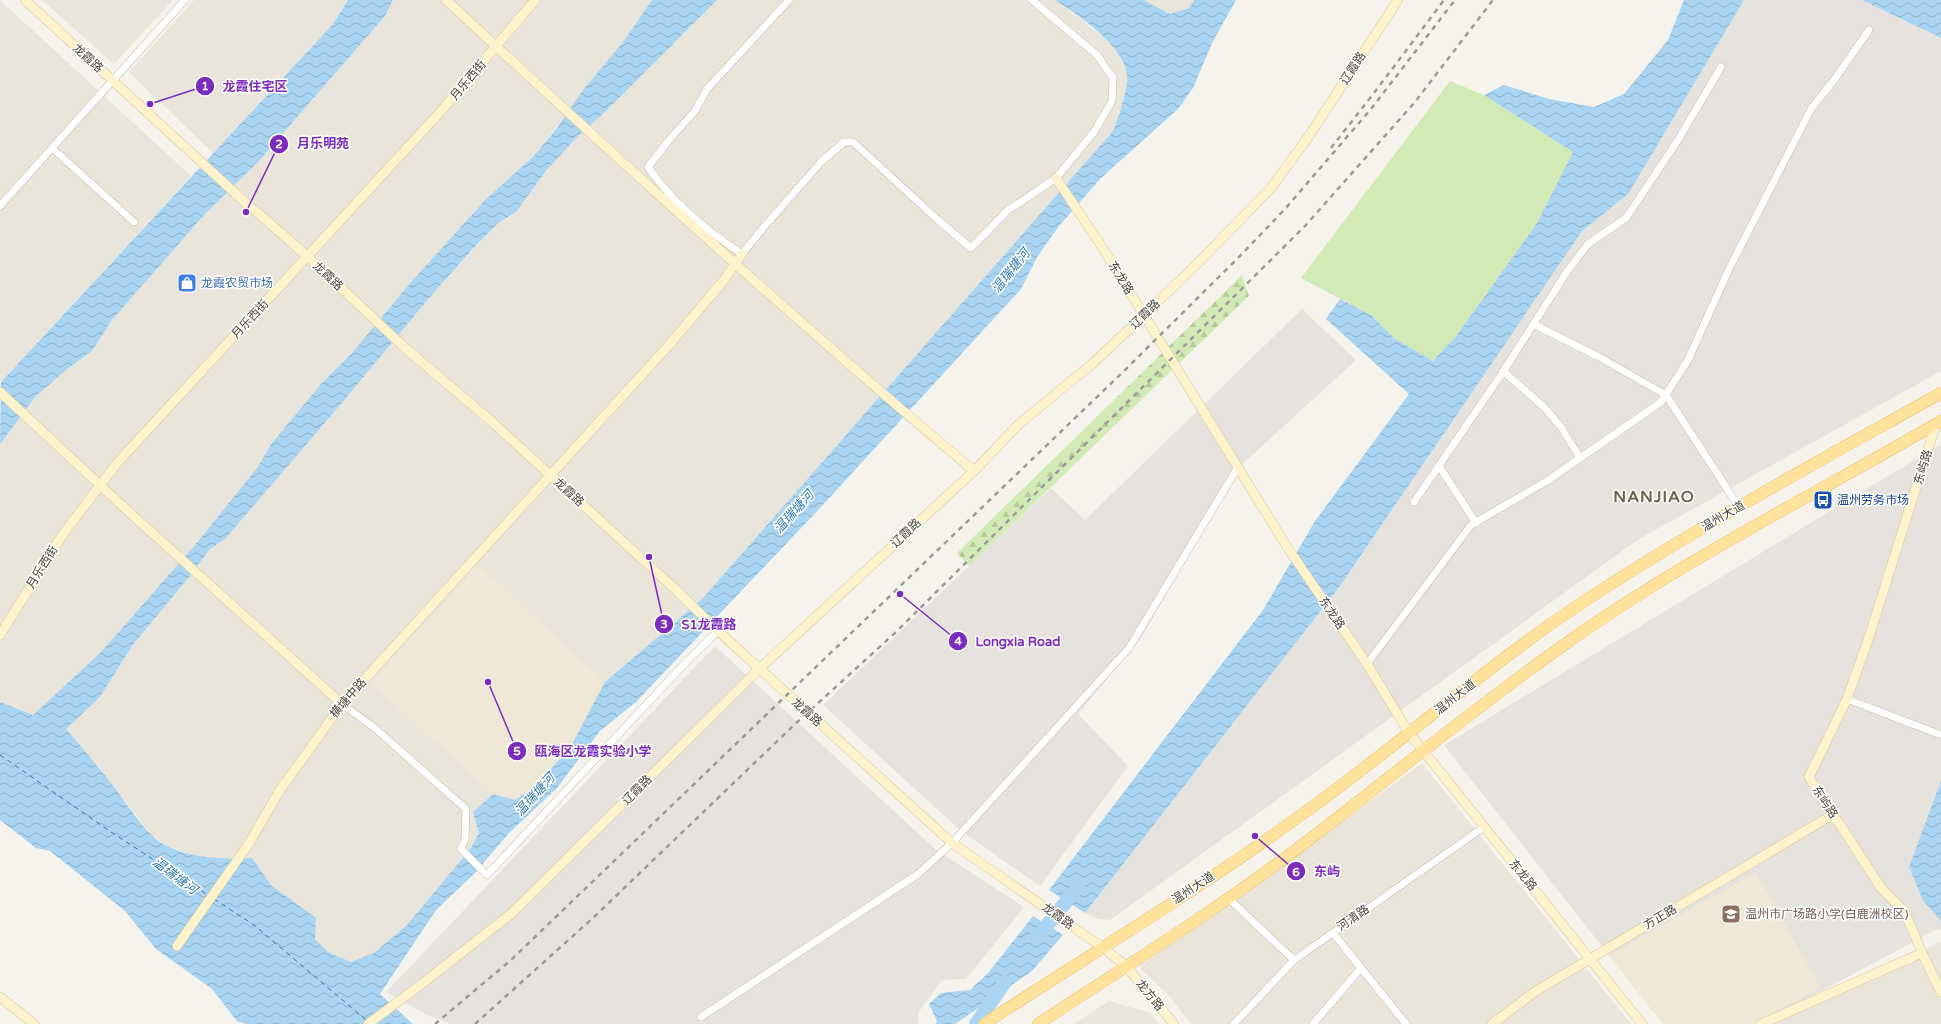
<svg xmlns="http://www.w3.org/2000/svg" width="1941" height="1024" font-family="'Varela Round','Noto Sans SC',sans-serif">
	<defs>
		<pattern id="forest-firs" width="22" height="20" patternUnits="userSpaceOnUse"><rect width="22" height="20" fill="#d2eab5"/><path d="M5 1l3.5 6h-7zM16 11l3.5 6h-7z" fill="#b6ca9c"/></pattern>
		<pattern id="water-waves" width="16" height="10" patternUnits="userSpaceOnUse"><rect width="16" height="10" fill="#a9d4f2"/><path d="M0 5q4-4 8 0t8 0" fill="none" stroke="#8caec5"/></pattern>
	</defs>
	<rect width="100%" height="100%" fill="#f6f3ec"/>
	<path fill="#eae5da" d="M0 0 191 176 1 382 0 380Z
		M42 0H173L114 64Z
		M194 0H348L333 24 213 153 129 72Z
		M393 0H652L623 42 533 157 487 198 412 281 352 353 321 384 272 443 257 468 195 545 101 652 33 715 0 702V444L36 396 66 370 92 351 112 320 205 214 259 161 385 16Z
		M717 0H1055L1105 38 1117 51 1128 75 1120 116 1113 131 702 599 605 682 570 748 479 833 471 848 407 925 374 953 351 962 328 952 315 939 316 918 271 885 252 858 219 859 189 854 165 845 152 835 98 766 66 729 100 697 132 646 189 577 210 549 225 539 341 404 430 297 497 224 517 211 545 172 577 137 605 112Z
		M1144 0H1194L1189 8 1170 14Z
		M1422 763 1631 1024H1191L1169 996 1139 967 1275 871Z
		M1939 942 1941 943V1024H1770L1870 979Z
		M1109 1001 1150 1013 1159 1024H1074Z"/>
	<path fill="#e6e2dd" d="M1744 0H1862L1941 38V371L1639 539 1110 920 1098 919 1085 913 1340 586 1582 231 1628 193Z
		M1302 309 1356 360 1236 470 1143 635 1078 714 1128 766 1040 886 961 831 823 705 1051 488 1085 520Z
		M1941 444V930L1937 929 1760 1024H1663L1444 745Z
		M715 646 935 849 1024 907 966 979 942 980 918 1013 919 1024H451L427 1015 386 992Z"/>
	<path fill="#efe8d6" d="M478 565 605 682 570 748 536 785 515 801 493 794 371 683Z
		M1756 872 1820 987 1755 1024H1664L1609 956Z"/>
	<path fill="#d2eab5" d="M1450 81 1484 95 1573 152 1537 223 1457 335 1433 361 1394 338 1371 315 1301 278Z"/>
	<path fill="url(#forest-firs)" d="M1242 275 1249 296 969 566 957 553Z"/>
	<path fill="url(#water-waves)" d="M348 0H393L385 16 259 161 205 214 112 320 92 351 66 370 36 396 0 444 1 382 333 24Z
		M652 0H717L605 112 577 137 545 172 517 211 497 224 472 250 430 297 341 404 225 539 210 549 189 577 132 646 100 697 66 729C83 748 99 768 115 788 128 805 146 835 165 845 192 859 222 859 252 858L271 885 316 918 315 939 328 952 351 962 374 953 407 925 471 848 479 833 473 812 493 794 515 800 536 785 570 748 605 682 702 599 1113 131C1118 120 1129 85 1127 74 1122 44 1079 16 1055 0H1144L1170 14 1189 8 1194 0H1236L1213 41 1193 88 1178 109 1101 178 1059 226 1037 257 1021 289 820 508 636 702 600 731 557 788 509 833 474 874 436 910 380 994 413 1024H247L237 1021 212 989 156 949 125 911 50 851 36 848 0 820V702L33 715 101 652 195 545 257 468 272 443 321 384 352 353 412 281 487 198 533 157 557 128 583 90 623 42Z
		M1684 0H1744L1628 194 1582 231 1340 586 1085 913 1049 890 1263 610 1315 521 1409 394 1326 319 1340 299 1371 315 1394 338 1433 361 1457 335 1537 223 1573 152 1484 95 1504 85 1549 99 1594 107 1624 94 1668 40Z
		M1862 0H1941V38Z
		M1941 781V921L1923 900 1909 867Z
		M1033 916 1063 935 1032 971 955 1024H936L937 1021 929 1004 941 993 970 990 989 972Z"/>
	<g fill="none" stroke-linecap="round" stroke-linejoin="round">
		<path stroke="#a9d4f2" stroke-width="14" d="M1036 939 1078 887
			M976 1024 1005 982"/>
		<path stroke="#2e7ab2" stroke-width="1" stroke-dasharray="5 4" stroke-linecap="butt" d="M0 755 108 830 208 895
			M214 899 254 925 366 1020"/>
		<g stroke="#c2bbae" stroke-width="8">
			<path id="street" d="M789 0 707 89 695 111 669 140 648 167C672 202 707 231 742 254L763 228 821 162 844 142H853L938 220 971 248 1007 211 1056 178 1094 132 1112 101 1113 78 1097 55 1032 0
				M52 148 134 222
				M0 206 185 0
				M1533 324 1599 357 1666 395 1739 507
				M1503 371 1545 408 1561 427 1580 458
				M1439 466 1476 523
				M1414 502 1501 375 1568 270 1588 244 1626 218 1678 140 1721 67
				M1367 664 1471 525 1547 481 1661 402 1688 360 1729 269 1811 109 1834 80 1869 30
				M1847 699 1941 735
				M342 704 376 729 466 809 465 839 461 849 487 875 687 661 718 631
				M1228 898 1294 960
				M1333 933 1406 1024
				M701 1017 918 874 952 843 1129 648 1238 467
				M1234 1024 1294 960 1484 827
				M1313 1024 1361 968"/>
		</g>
		<g stroke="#d6c79b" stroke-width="10">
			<path id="secondary" d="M25 0 235 193 307 256 404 347 491 421 674 588 718 631 952 843 1102 947 1126 966 1174 1024
				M446 0C619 160 793 319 974 471
				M1056 178 1102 247 1287 547 1367 664 1409 733 1642 1024
				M1149 310 1195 266 1271 188 1309 136 1398 0
				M0 392 129 512 342 704
				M1936 424 1869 637 1847 699 1809 777 1832 815 1839 823 1881 888 1905 912 1922 953 1941 992
				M0 635 63 534 118 462 442 110 535 0
				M177 946 250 842 280 790 342 704 669 345 724 280 742 254
				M0 997 34 1024
				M368 1024 423 983 512 913 759 669 974 471 1019 424 1092 364 1139 320
				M1492 1024 1536 991 1832 815
				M1761 1024 1922 953"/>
		</g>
		<g stroke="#e6c16a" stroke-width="12">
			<path id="primary" d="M984 1024C1088 956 1196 891 1297 818 1399 746 1492 660 1597 593 1708 521 1825 458 1941 393
				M1038 1024C1131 963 1226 904 1314 836 1396 773 1476 707 1561 647 1681 561 1814 495 1941 421"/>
		</g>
		<use href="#street" stroke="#fff" stroke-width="7"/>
		<use href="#secondary" stroke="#fff3cd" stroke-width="9"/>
		<use href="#primary" stroke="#ffe39c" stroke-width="11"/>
		<path stroke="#9a9a9a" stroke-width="2.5" stroke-dasharray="5 5" stroke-linecap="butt" d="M1331 148 1374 93 1444 0
			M435 1024 511 960 1124 371 1240 256 1285 209 1371 109 1455 0
			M475 1024 594 917 793 726 896 632 1305 226 1415 102 1493 0"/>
		<g stroke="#d6c79b" stroke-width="10" stroke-linecap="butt">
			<path id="secondary-bridge" d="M1139 320 1149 310"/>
		</g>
		<use href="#secondary-bridge" stroke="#fff3cd" stroke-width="9"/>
	</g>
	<defs>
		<g id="shop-square" transform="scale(1)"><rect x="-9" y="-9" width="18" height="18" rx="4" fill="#3f7fe0" stroke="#fff"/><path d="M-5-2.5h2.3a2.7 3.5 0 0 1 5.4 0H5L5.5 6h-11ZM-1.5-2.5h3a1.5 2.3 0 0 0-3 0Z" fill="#fff"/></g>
		<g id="bus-square" transform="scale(1)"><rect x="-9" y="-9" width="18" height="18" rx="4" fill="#1a4fb4" stroke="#fff"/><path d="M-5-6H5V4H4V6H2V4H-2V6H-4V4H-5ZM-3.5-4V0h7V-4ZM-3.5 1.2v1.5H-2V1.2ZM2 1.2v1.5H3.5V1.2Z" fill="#fff"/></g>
		<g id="school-square" transform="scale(1)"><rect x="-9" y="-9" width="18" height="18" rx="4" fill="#8d6e63" stroke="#fff"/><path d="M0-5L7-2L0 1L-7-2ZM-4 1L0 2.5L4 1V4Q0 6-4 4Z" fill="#fff"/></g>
	</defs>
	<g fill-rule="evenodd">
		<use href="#shop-square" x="187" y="283"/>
		<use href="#bus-square" x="1823" y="500"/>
		<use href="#school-square" x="1731" y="914"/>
	</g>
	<g text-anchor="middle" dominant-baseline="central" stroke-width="3" stroke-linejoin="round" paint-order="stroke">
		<g font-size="12" fill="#4b4439" stroke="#fff">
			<text transform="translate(88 58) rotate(42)">龙霞路</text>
			<text transform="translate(1353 68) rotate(-57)">辽霞路</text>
			<text transform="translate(468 80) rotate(-50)">月乐西街</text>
			<text transform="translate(328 276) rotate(43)">龙霞路</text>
			<text transform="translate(1121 278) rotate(58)">东龙路</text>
			<text transform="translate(1145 314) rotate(-44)">辽霞路</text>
			<text transform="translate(250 319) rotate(-47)">月乐西街</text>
			<text transform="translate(1923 467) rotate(-73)">东屿路</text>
			<text transform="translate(569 492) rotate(42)">龙霞路</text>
			<text transform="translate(1723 516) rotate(-30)">温州大道</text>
			<text transform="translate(906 533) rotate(-43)">辽霞路</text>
			<text transform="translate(42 567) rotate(-58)">月乐西街</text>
			<text transform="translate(1332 613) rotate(56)">东龙路</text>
			<text transform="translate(1455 697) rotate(-38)">温州大道</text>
			<text transform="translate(348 698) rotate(-49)">横塘中路</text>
			<text transform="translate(807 712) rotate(42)">龙霞路</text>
			<text transform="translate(637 790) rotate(-45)">辽霞路</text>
			<text transform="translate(1825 802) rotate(57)">东屿路</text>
			<text transform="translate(1523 875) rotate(51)">东龙路</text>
			<text transform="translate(1193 888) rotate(-33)">温州大道</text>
			<text transform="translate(1058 916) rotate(35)">龙霞路</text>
			<text transform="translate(1660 917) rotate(-30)">方正路</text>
			<text transform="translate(1353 918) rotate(-35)">河清路</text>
			<text transform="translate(1150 995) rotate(51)">龙方路</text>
		</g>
		<g font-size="12" fill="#366cbe" stroke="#fff" text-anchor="start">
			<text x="201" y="283">龙霞农贸市场</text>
		</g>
		<g font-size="12" fill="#164399" stroke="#fff" text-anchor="start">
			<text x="1837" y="500">温州劳务市场</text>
		</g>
		<g font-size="12" fill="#785e54" stroke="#fff" text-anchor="start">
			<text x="1745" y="914">温州市广场路小学(白鹿洲校区)</text>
		</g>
		<g font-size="13" font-style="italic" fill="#2e7ab2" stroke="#fff">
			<text transform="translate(1011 271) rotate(-51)">温瑞塘河</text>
			<text transform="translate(794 512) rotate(-48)">温瑞塘河</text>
			<text transform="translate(535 795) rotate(-48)">温瑞塘河</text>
			<text transform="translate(175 876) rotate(37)">温瑞塘河</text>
		</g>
		<g font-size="16" font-weight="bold" letter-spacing="1" fill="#6e6250" stroke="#fff">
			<text x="1654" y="497">NANJIAO</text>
		</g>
	</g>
	<path fill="none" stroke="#7b2cbf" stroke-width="1.5" d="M150 104L205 86M246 212L279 144M649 557L664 624M900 594L958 641M488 682L517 751M1255 836L1296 871"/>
	<g fill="#7b2cbf" stroke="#fff" stroke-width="1.5">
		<circle cx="150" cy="104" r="4"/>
		<circle cx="246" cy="212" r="4"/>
		<circle cx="649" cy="557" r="4"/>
		<circle cx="900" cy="594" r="4"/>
		<circle cx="488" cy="682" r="4"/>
		<circle cx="1255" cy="836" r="4"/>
		<circle cx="205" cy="86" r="10"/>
		<circle cx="279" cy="144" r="10"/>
		<circle cx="664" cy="624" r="10"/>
		<circle cx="958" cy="641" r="10"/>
		<circle cx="517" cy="751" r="10"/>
		<circle cx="1296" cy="871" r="10"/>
	</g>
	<g font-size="12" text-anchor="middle" font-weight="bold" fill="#fff">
		<text x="205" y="90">1</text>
		<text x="279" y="148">2</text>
		<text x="664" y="628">3</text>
		<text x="958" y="645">4</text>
		<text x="517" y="755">5</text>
		<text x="1296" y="876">6</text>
	</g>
	<g font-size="13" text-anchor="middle" font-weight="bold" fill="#7b2cbf" stroke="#fff" stroke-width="3" stroke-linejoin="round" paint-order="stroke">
		<text x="255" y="91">龙霞住宅区</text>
		<text x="323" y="148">月乐明苑</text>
		<text x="709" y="629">S1龙霞路</text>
		<text x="1018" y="646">Longxia Road</text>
		<text x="593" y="756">瓯海区龙霞实验小学</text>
		<text x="1327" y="876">东屿</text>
	</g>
</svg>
